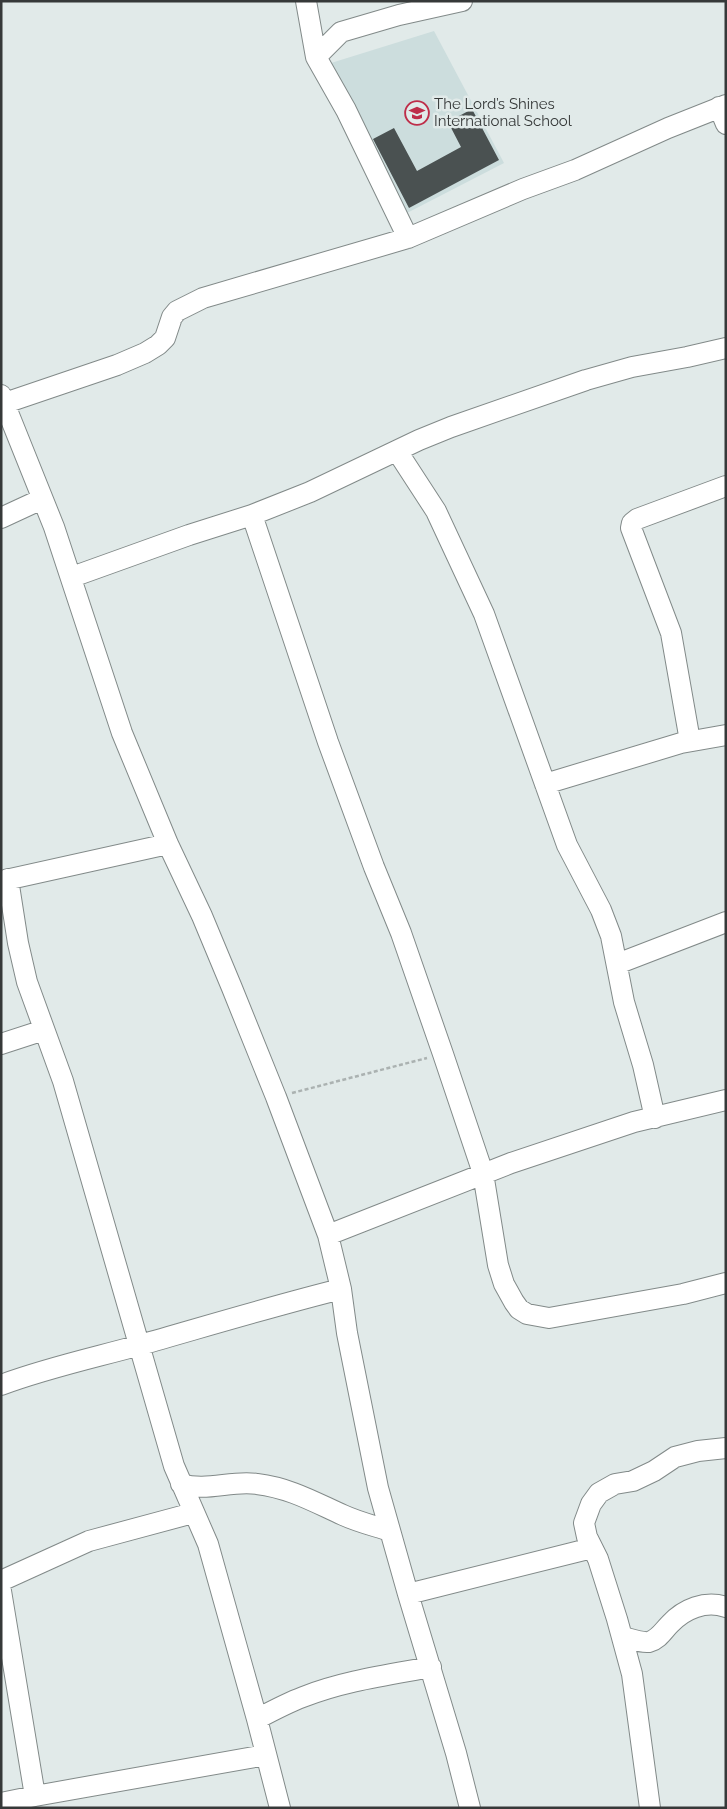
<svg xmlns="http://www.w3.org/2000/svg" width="727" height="1809" font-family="Raleway,sans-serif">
	<rect width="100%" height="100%" fill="#e1eae9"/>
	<path fill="#cdd" d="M434 31 504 163 407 213 331 63Z"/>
	<path fill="#4a5151" d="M472 109 499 160 409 208 373 139 394 128 417 171 461 147 448 122Z"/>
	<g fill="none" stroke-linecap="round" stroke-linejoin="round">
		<g stroke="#828a89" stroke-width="22">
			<path id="minor" d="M306 1 316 57 346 110 408 238
				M316 57 341 32 399 15 462 1
				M719 107 726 124
				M1 395 54 527 122 733 168 844 202 916 232 988 276 1097 328 1235 341 1289 347 1333 378 1488 408 1594 456 1753 470 1808
				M5 403 117 365 145 353 158 345 165 338 172 317 177 311 203 298 408 238 523 189 575 170 668 128 726 105
				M397 451 436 511 484 614 567 845 601 910 611 936 624 1002 643 1065 655 1118
				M252 515 328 742 374 867 401 933 443 1054 483 1173 498 1265 504 1284 514 1302 519 1309 527 1314 549 1318 683 1294 726 1283
				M1 518 42 499
				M72 577 189 535 252 515 310 492 419 440 451 427 586 380 632 367 687 357 726 348
				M690 741 671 633 631 528 632 523 637 519 726 486
				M545 784 681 743 726 735
				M8 879 18 943 27 982 63 1081 174 1466 208 1544 257 1719 280 1808
				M1 881 168 844
				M617 964 726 922
				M1 1044 44 1030
				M328 1235 511 1163 634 1122 726 1100
				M1 1385C46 1368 93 1358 140 1345 207 1326 273 1306 341 1289
				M181 1484C206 1492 232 1480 257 1484 290 1488 314 1502 343 1515 358 1522 375 1526 390 1531
				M1 1581 89 1541 193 1513
				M1 1591 35 1796
				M408 1594 592 1548
				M623 1637C631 1639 641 1643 649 1642 659 1639 663 1631 670 1624 684 1609 705 1600 726 1607
				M257 1719C272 1711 287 1703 303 1697 343 1681 388 1675 431 1667
				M1 1803 35 1796 266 1755
				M650 1808 632 1674 617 1619 598 1559 587 1537 584 1523 591 1504 599 1493 615 1484 633 1481 654 1471 675 1457 698 1451 726 1448"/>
		</g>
		<path stroke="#abb2b1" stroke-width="2.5" stroke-dasharray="4 2.5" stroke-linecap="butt" d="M292 1093 427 1058"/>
		<use href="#minor" stroke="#fff" stroke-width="20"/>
	</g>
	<defs>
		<g id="school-ring" transform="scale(1.25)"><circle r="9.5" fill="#e1eae9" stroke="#be2d49" stroke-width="1.5"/><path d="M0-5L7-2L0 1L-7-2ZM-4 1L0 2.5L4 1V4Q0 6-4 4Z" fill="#be2d49"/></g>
	</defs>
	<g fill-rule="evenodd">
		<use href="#school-ring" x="417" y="113"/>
	</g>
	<g text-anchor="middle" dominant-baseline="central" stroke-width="5" stroke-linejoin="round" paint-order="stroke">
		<g font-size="15" fill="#363939" stroke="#e1eae9" text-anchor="start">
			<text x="434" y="104">The Lord’s Shines<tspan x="434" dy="17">International School</tspan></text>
		</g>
	</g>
	<rect width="727" height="1809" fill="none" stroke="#363939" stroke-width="5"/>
</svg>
